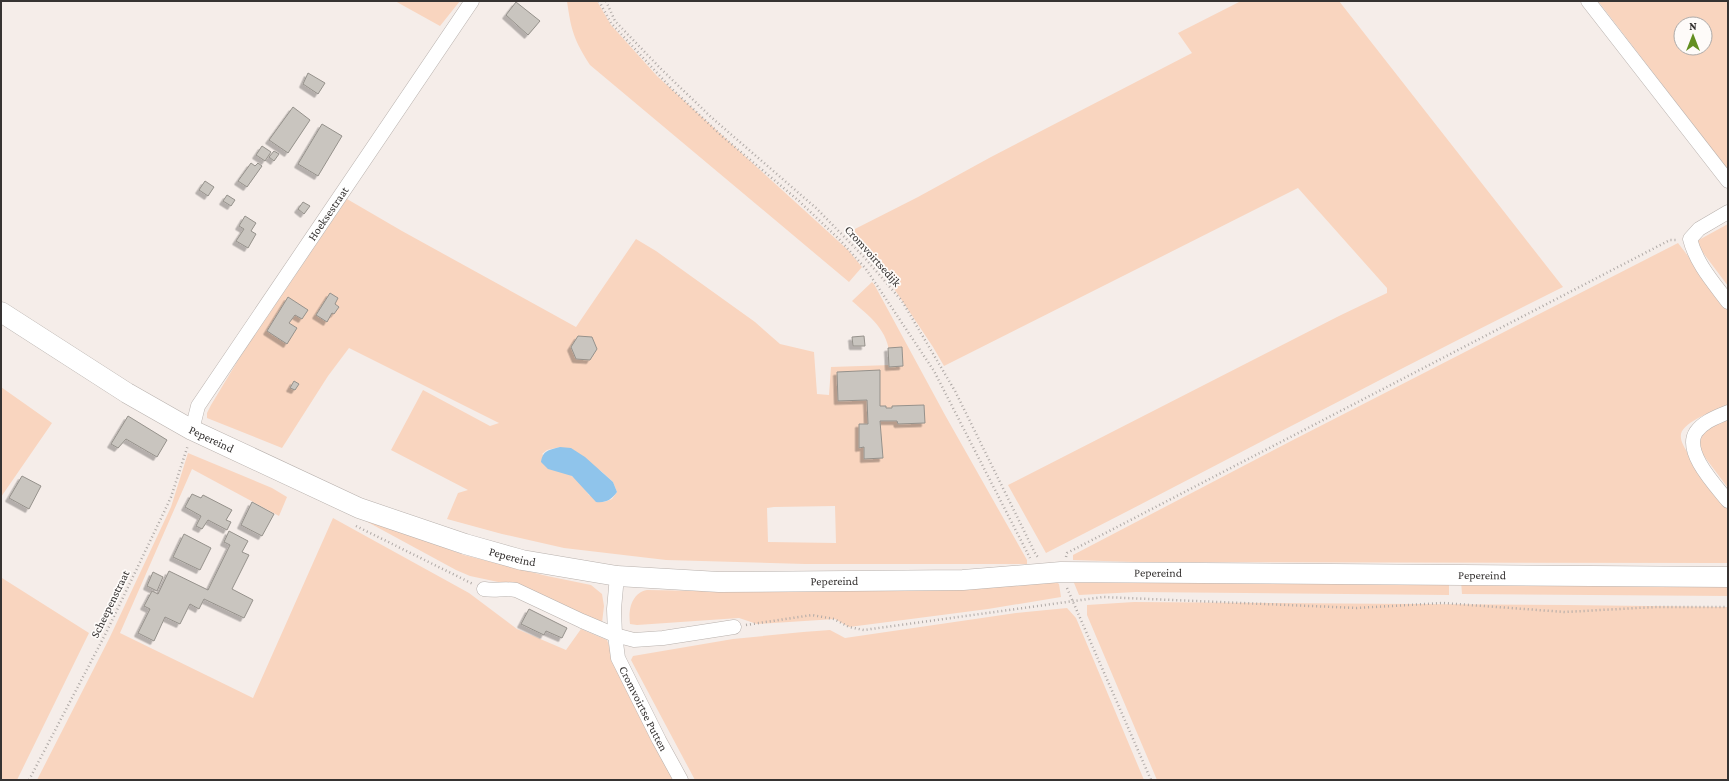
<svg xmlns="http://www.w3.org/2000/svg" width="1729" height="781" font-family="'Crimson Pro',serif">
	<defs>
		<filter id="shadow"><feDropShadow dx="-3.5" dy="3.5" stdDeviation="0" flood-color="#0004"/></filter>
	</defs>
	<rect width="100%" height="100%" fill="#f5ede9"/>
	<path fill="#f9d5bf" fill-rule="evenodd" d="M395 1H460L440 26Z
		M567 1H597L611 25 657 76 848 250 862 267 849 282 590 65C574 40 571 30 567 1Z
		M1241 1H1339L1563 287C1389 373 1219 465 1046 553L1008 485 1339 316 1387 293V288L1298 188 944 366 933 347 879 266 849 232 918 197 991 157 1192 53 1178 33Z
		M1598 1H1728V170ZM1681 24H1705V48H1681Z
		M347 199 402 231 576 327 636 239 656 251 755 322 780 344 814 352 817 394 829 395 831 367 891 365C889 331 876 322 852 301L872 282 874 284 945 415 1027 560V564H805L666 560 564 548 502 534 447 519 458 493 468 490 391 450 423 390 490 426 499 423 349 348 328 376 282 448 207 418V413L211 405 240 357ZM560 447 601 471 613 482 617 492 612 499 604 502 589 495 581 484 572 476 542 454 547 450ZM835 506 836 543 768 542 767 508 774 507Z
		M1728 224V286L1695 242Z
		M1678 243 1728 308V405C1716 410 1684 421 1681 434 1680 441 1684 446 1687 452L1728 508V563L1134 562 1073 560V555L1293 440Z
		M1 387 52 423 1 497Z
		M1728 420V488L1701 452 1697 436 1706 429Z
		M188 453 272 488 287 497 279 516 192 469 120 633 253 698 333 518 469 593 517 629 566 650 581 629 607 640 616 666 679 780H37L109 639 171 507Z
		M351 513 464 555 547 576 591 585 602 594 604 606 602 623 517 586 470 576 456 570Z
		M2 578 89 633 17 780H1Z
		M1072 578 1449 580V595L1136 592 1079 595Z
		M1055 581 1059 584 1061 597 988 609 849 627 835 619 757 624 739 618 637 625 630 624C628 609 632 593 647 590L753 592Z
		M1461 581 1728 582V596L1462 594Z
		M1134 602 1567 605 1728 607V780H1157L1087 615V605Z
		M1067 608 1076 618 1144 780H695L631 660 633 656 733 639 803 632 830 630 845 638 1016 613Z"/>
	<path fill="#8fc4eb" d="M560 447 571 448 585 457 613 482 617 492C611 500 606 503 596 502L572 476 548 469 541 462C543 450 549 450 560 447Z"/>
	<path fill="#c9c5bf" stroke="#95918b" filter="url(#shadow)" d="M516 2 540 21 528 35 506 15Z
		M308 73 325 83 318 94 303 84Z
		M293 107 310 120 288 153 269 140Z
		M322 124 342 136 318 176 298 164Z
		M262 146 271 152 265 161 256 155Z
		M274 151 279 154 274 161 269 157Z
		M251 163 255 166 258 163 262 166 247 187 238 181Z
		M205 181 214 187 208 196 199 190Z
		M227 195 235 200 231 206 223 201Z
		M303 202 310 206 304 214 298 209Z
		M245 216 256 223 251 231 256 234 248 248 236 241 244 229 239 226Z
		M330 293 338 298 335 304 339 307 334 314 332 313 327 322 316 315Z
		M288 297 308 310 302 319 295 315 289 323 297 328 287 344 267 331Z
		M578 336 592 337 597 349 590 360 576 359 571 347Z
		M864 336 865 346H853L852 337Z
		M902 347 903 366 889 367 888 348Z
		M880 370V406H886V408H892V406L924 405 925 423 898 424 897 421H880L883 458 864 459V447L859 448V424H868L867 400 838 401 837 372Z
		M294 381 299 384 295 390 290 388Z
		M128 416 167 440 157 457 126 439 118 448 111 444Z
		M22 476 41 486 29 509 9 498Z
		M192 494 201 498 203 495 232 510 226 520 231 522 227 530 208 520 202 529 196 526 201 516 185 507Z
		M252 502 274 514 262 536 241 525Z
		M229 531 248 541 242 552 249 555 232 589 253 600 244 618 204 599 199 609 190 604 180 624 165 617 154 641 138 633 150 609 144 606 152 591 158 594 169 571 208 590 230 545 224 542Z
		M184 534 211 548 200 570 173 557Z
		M153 572 163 577 157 591 147 586Z
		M529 609 567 628 562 638 546 631 544 635 521 624Z"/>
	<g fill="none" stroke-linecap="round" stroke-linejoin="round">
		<g stroke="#b8b1ad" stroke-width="15">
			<g id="minor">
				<path d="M1588 1 1728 181"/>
				<path d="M1728 212 1699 229 1690 239C1696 263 1713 282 1728 302"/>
				<path d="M1728 412C1717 417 1704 421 1696 432 1683 452 1716 486 1728 501"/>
				<path id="s1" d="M192 430 198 406 472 1"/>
				<path id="s2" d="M617 576 614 609 615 635 618 658 659 740 681 780"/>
				<path d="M484 589C495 591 504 588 516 590L582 621 615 635 634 640 663 638 734 627"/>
			</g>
		</g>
		<g stroke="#b8b1ad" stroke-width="21">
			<g id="secondary">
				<path id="s3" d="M1 312 127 393 192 430 359 508 465 544 522 560 617 576 719 582 963 580 1061 572 1728 577"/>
			</g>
		</g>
		<path stroke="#afa9a6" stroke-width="2.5" stroke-dasharray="1 3" stroke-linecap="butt" d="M599 1 611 23 671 88 722 136 799 201 839 239 866 269 934 371 1030 558
			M606 1 615 21 662 70 711 117 816 208 864 257 902 301 955 391 1036 555 1039 558
			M356 526 473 584
			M1066 557 1067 553 1670 240H1678
			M1067 588 1151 780
			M746 625 812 615 834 619 849 627 864 630 1103 597 1357 608 1443 603 1565 612 1655 607H1728
			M29 780 106 633 165 510 171 497 188 445"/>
		<use href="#minor" stroke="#fff" stroke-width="14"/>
		<use href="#secondary" stroke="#fff" stroke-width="20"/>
	</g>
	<g text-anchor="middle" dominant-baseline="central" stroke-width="3.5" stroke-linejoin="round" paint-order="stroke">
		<g font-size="12" fill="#363332" stroke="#fefbf9">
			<text stroke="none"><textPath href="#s1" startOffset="257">Hoeksestraat</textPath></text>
			<text transform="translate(873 256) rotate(48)">Cromvoirtsedijk</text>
			<text stroke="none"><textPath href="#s3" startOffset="246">Pepereind</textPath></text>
			<text stroke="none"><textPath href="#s3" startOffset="570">Pepereind</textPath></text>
			<text stroke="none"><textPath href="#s3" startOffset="1218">Pepereind</textPath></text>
			<text stroke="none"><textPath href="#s3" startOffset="1542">Pepereind</textPath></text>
			<text stroke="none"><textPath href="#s3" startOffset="894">Pepereind</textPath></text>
			<text transform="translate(110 604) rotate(-64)">Scheepenstraat</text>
			<text stroke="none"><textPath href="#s2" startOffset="139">Cromvoirtse Putten</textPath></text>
		</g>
	</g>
	<rect width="1729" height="781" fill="none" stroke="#363332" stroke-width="4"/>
	<g transform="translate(1693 36)"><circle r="19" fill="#fefbf9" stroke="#aeaba9"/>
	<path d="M0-3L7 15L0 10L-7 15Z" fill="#638f21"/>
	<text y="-6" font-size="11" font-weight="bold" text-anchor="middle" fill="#363332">N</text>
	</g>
</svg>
